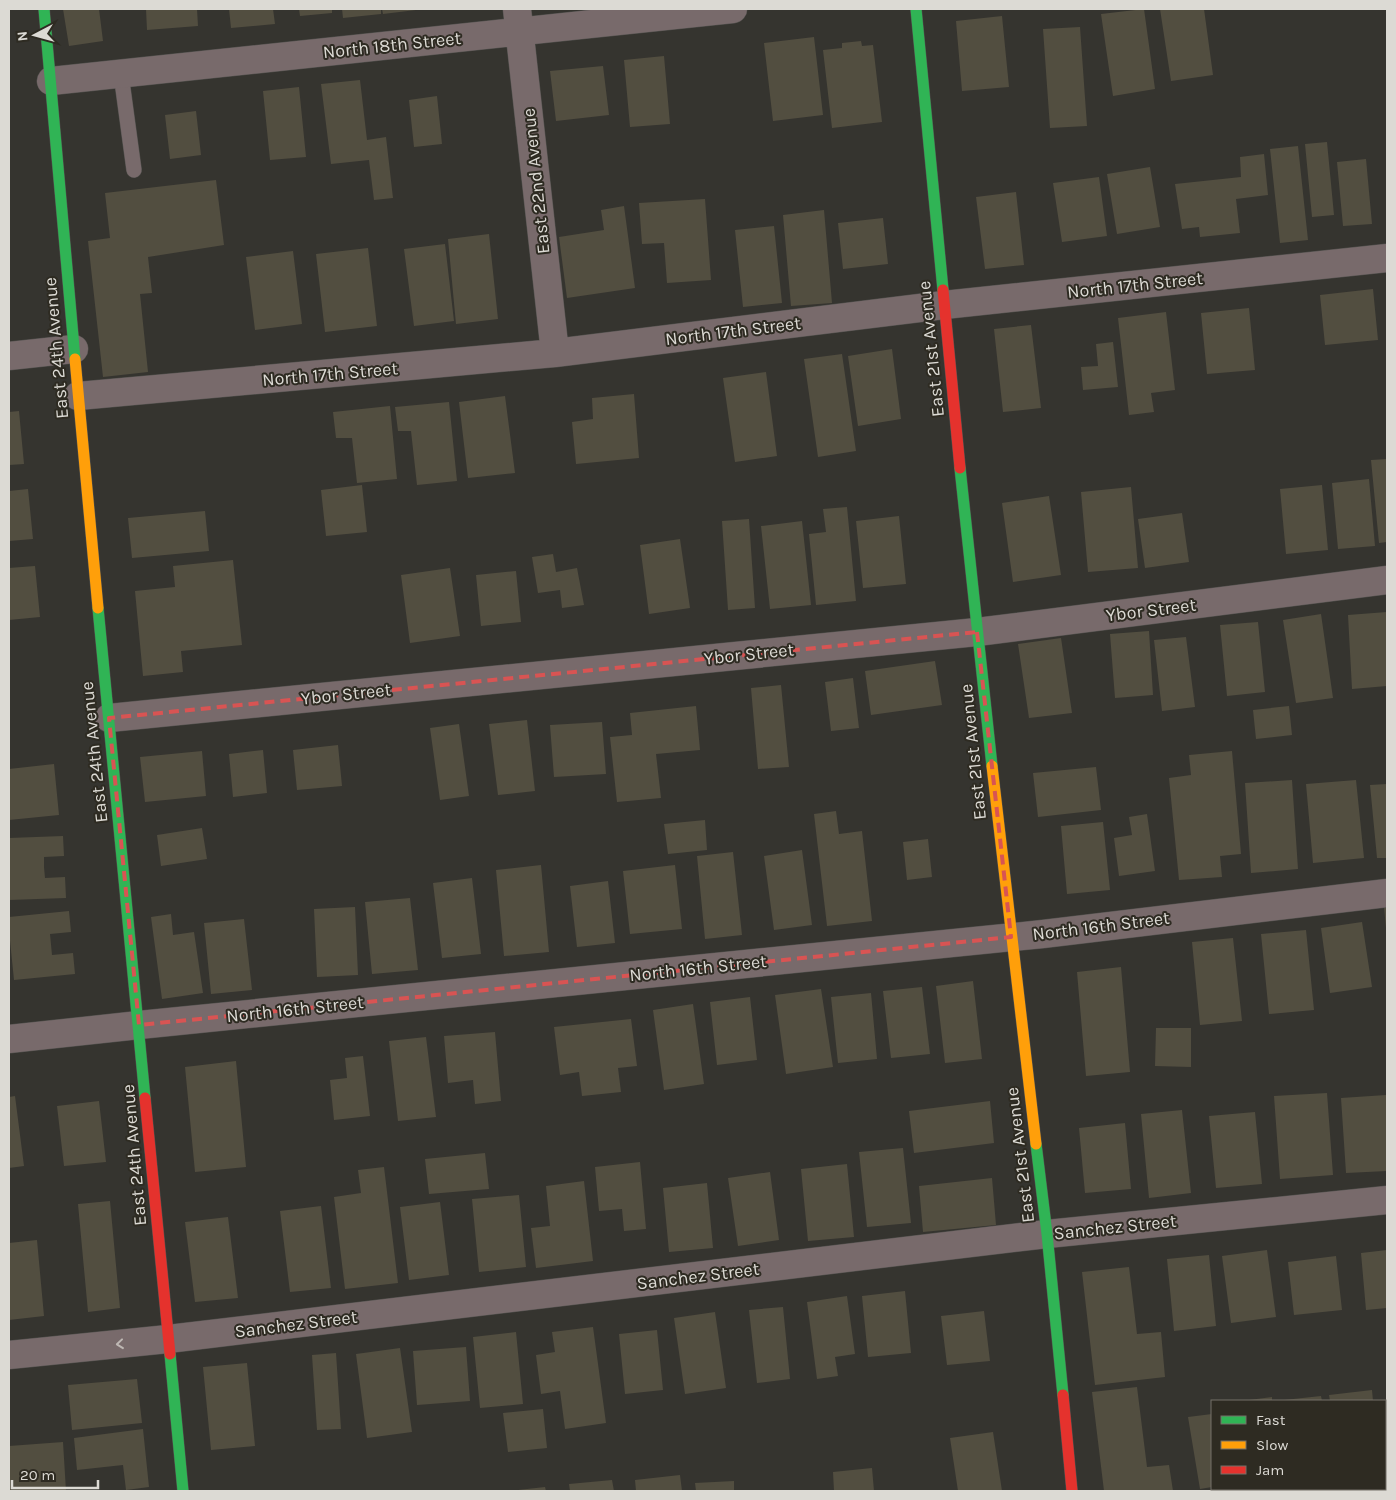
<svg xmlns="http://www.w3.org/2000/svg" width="1396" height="1500" font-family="Karla,sans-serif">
	<rect width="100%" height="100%" fill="#35342f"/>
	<path fill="#524e40" d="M63 9H99L103 41 69 46Z
		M146 9H197L198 26 147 30Z
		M229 9H273L275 24 231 28Z
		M299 9H332V13L300 16Z
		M342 9H381V14L343 18Z
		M382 9H416V10L383 14Z
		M1144 9 1155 89 1113 96 1101 14Z
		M1160 9H1204L1213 75 1171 81Z
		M1002 16 1009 87 962 91 956 21Z
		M1080 27 1087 126 1050 128 1043 29Z
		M814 37 823 115 773 121 764 43Z
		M861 41 862 46 873 45 882 122 832 128 823 50 842 48V43Z
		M664 56 670 124 630 127 624 60Z
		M603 66 609 115 556 121 550 71Z
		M360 80 367 140 386 137 393 198 374 200 369 160 331 164 321 84Z
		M299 87 306 157 270 160 263 91Z
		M437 96 442 144 414 147 409 100Z
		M196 111 201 155 170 159 165 115Z
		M1327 142 1334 215 1312 217 1305 144Z
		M1298 146 1308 240 1280 243 1270 149Z
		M1264 154 1268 195 1236 199 1240 233 1200 237 1199 227 1182 229 1175 184 1241 177 1240 157Z
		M1366 159 1372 224 1343 226 1337 162Z
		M1150 167 1160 227 1117 234 1107 174Z
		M1099 177 1107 236 1062 242 1053 183Z
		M216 180 224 245 148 257 152 293 140 294 148 372 103 377 88 241 110 238 105 193Z
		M1016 192 1024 265 985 269 976 197Z
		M705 199 711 280 667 283 664 243 642 244 639 203Z
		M624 206 635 288 567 298 559 237 604 230 601 210Z
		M824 210 832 303 791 306 783 215Z
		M883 218 888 264 843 269 838 223Z
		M774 226 782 303 743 307 735 230Z
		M489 234 498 319 456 324 448 239Z
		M445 244 454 321 414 326 404 249Z
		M368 248 377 326 325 332 316 254Z
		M293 251 302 324 255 330 246 257Z
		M1373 289 1378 340 1325 345 1320 295Z
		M1249 308 1255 370 1207 374 1201 313Z
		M1166 312 1175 390 1151 393 1154 412 1129 415 1118 318Z
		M1031 325 1041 408 1003 412 994 329Z
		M1113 342 1118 387 1083 390 1081 367 1098 366 1096 344Z
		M892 349 901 419 858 426 848 356Z
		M842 354 856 451 818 457 804 359Z
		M766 372 777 456 735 462 723 378Z
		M634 394 639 458 576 464 572 422 593 419 592 398Z
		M505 396 515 473 468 478 459 402Z
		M449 402 457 481 417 485 411 431H398L395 407Z
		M390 406 397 479 357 483 352 438H336L333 412Z
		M19 411 24 464 9 465V412Z
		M1387 459V542L1379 543 1371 460Z
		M1369 479 1375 546 1338 549 1332 483Z
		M362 485 367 532 326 536 321 490Z
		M1322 485 1328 550 1286 554 1280 489Z
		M1131 487 1138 568 1088 572 1081 492Z
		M28 489 33 539 9 541V491Z
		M1049 496 1061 575 1013 582 1002 503Z
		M847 507 856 601 816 605 809 534 826 532 823 509Z
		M205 511 209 551 132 558 128 518Z
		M1182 513 1189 562 1145 568 1138 519Z
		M899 516 906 584 863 588 856 521Z
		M749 519 755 608 728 610 722 521Z
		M802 521 811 605 770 609 761 526Z
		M680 539 690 608 649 614 640 545Z
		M553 554 556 572 577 568 584 605 562 608 560 590 538 593 532 557Z
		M233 560 242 645 181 651 183 672 143 676 135 591 175 587 173 566Z
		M35 566 40 617 9 620V568Z
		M450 568 460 636 410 643 401 575Z
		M516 571 521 622 481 626 476 575Z
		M1387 612V686L1352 689 1348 615Z
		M1321 614 1333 698 1296 703 1283 620Z
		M1258 622 1265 692 1227 696 1220 625Z
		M1149 631 1153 695 1115 698 1110 634Z
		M1186 637 1195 707 1162 711 1154 640Z
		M1061 638 1072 713 1029 718 1018 644Z
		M935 661 942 705 871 715 865 671Z
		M853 678 859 728 831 731 825 682Z
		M781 685 789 767 758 769 751 688Z
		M696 706 700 750 656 754 661 798 617 802 610 737 632 735 630 713Z
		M1289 706 1292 735 1256 739 1253 710Z
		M527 720 535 791 498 795 489 724Z
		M602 722 606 774 554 777 550 725Z
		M459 724 469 796 440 800 430 728Z
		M338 745 342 786 297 790 293 750Z
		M263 750 267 793 233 797 229 754Z
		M202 751 206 796 145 802 140 757Z
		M1232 751 1241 854 1220 856 1222 877 1179 880 1169 778 1191 775 1189 755Z
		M54 764 59 815 9 820V769Z
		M1096 767 1101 810 1038 817 1033 773Z
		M1292 780 1298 869 1251 873 1245 783Z
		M1356 780 1364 858 1313 863 1306 784Z
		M1387 784V858H1377L1370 785Z
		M836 811 839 834 862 831 872 921 827 926 814 814Z
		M1147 814 1155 871 1119 876 1114 838 1132 835 1129 817Z
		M705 820 707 850 668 854 664 824Z
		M1103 822 1110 890 1067 894 1061 826Z
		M202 828 207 859 161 866 157 835Z
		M63 836 64 856 44 857V867L45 878 65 877 66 898 9 900V838Z
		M928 839 932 877 907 880 903 842Z
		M802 850 812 925 774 930 764 856Z
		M733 852 742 935 705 939 697 856Z
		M541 865 549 952 504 956 496 870Z
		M675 865 682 929 630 934 623 871Z
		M472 878 481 954 442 958 433 883Z
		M608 881 615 943 577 947 570 886Z
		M410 898 418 970 372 974 365 902Z
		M1387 906V928H1386L1384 907Z
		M355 907 358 975 317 977 314 909Z
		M69 911 71 932 50 934 52 955 73 953 75 974 14 980 9 931V917Z
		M171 914 173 935 194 932 203 993 162 999 151 917Z
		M244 919 252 990 211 994 204 923Z
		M1362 922 1372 987 1330 993 1321 928Z
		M1306 930 1314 1010 1269 1014 1261 934Z
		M1233 938 1242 1021 1200 1025 1192 942Z
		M1121 967 1130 1072 1086 1076 1077 972Z
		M973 981 982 1059 945 1063 936 986Z
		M922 987 930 1054 891 1058 883 991Z
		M821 989 833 1067 786 1074 775 995Z
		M871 993 877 1059 838 1063 831 997Z
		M750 997 757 1060 717 1065 710 1002Z
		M693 1004 704 1084 664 1090 653 1010Z
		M631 1019 637 1066 618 1068 621 1092 582 1096 579 1072 560 1075 554 1027Z
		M1156 1028H1191V1067L1155 1066Z
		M495 1032 501 1101 475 1104 473 1080 448 1083 444 1036Z
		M426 1037 436 1117 398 1121 389 1041Z
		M363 1056 370 1116 334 1120 330 1080 347 1078 345 1058Z
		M236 1061 246 1167 195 1172 185 1067Z
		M1327 1093 1333 1175 1280 1179 1274 1096Z
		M1386 1095 1387 1171 1346 1173 1341 1098Z
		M15 1096 24 1166 9 1168V1097Z
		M99 1101 106 1162 64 1166 57 1106Z
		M990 1101 994 1143 914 1153 909 1111Z
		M1182 1110 1191 1193 1149 1198 1141 1114Z
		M1255 1112 1262 1184 1216 1188 1209 1116Z
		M1125 1123 1131 1189 1085 1193 1079 1128Z
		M903 1148 911 1223 867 1227 859 1152Z
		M485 1153 489 1189 429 1194 425 1159Z
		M640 1162 646 1229 624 1231 622 1209 599 1211 595 1167Z
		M847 1164 854 1237 808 1241 801 1169Z
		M384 1167 398 1283 345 1289 334 1197 361 1193 358 1170Z
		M770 1172 779 1240 738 1246 728 1178Z
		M992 1178 996 1225 923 1232 919 1186Z
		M584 1181 593 1261 536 1268 531 1228 550 1226 546 1186Z
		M707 1183 713 1248 669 1252 663 1188Z
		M519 1195 526 1267 479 1272 472 1199Z
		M110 1201 120 1308 88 1312 78 1204Z
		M440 1202 449 1275 409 1280 400 1207Z
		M321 1206 331 1288 290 1292 280 1211Z
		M228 1217 238 1298 195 1302 185 1222Z
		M37 1240 44 1316 9 1320V1243Z
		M1267 1250 1276 1317 1231 1323 1222 1256Z
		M1387 1250V1308L1366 1310 1361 1253Z
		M1209 1255 1216 1326 1174 1331 1167 1259Z
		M1336 1256 1342 1310 1294 1315 1288 1262Z
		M1129 1267 1137 1334 1161 1332 1165 1377 1095 1385 1082 1272Z
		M905 1291 911 1353 868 1357 862 1296Z
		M847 1296 855 1354 835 1357 838 1376 817 1379 807 1302Z
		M783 1307 790 1379 757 1383 749 1310Z
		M984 1311 990 1361 947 1365 941 1316Z
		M715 1312 726 1388 685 1394 674 1318Z
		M593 1327 606 1423 565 1429 560 1391 541 1394 536 1355 555 1352 552 1332Z
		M657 1330 663 1390 625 1394 619 1334Z
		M516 1332 523 1404 480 1408 473 1337Z
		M466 1347 470 1401 417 1405 413 1351Z
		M400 1348 412 1432 367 1438 356 1354Z
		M336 1353 341 1429 317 1430 312 1355Z
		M247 1363 255 1446 211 1450 203 1367Z
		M137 1379 142 1423 72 1430 68 1385Z
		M1137 1387 1147 1467 1169 1465 1173 1491H1104L1092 1392Z
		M1372 1390 1373 1401H1330L1329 1395Z
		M1321 1396 1322 1401H1284V1400Z
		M1272 1397V1401H1249V1400Z
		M1385 1403H1387V1433H1386L1385 1421Z
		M543 1409 547 1448 508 1452 503 1413Z
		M1212 1414V1487L1200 1489 1188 1417Z
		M143 1429 149 1487 126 1490 123 1465 77 1470 74 1438Z
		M993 1432 1002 1491H958L950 1438Z
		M63 1442 66 1491H9V1446Z
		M872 1468 874 1491H834L833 1472Z
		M680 1475 682 1491H636L635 1480Z
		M612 1480 614 1491H570L569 1484Z
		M734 1481V1491H696L695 1483Z
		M545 1487 546 1491H518V1490Z"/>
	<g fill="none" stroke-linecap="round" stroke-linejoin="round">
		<g stroke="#52514e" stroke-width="16">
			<path id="lane" d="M121 74 134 170"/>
		</g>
		<g stroke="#52514e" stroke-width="29">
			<path id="street" d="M517 9 555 353
				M51 81 733 9
				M9 356 74 349
				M78 396 555 353 944 305 1387 258
				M109 718 977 632 1387 580
				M9 1039 139 1025 1043 934 1387 893
				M9 1355 168 1339 1047 1234 1387 1200"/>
		</g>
		<g stroke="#52514e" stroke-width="12">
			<path id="fast" d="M44 9 75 359
				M916 9 943 290
				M960 468 992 766
				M98 608 145 1098
				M1036 1144 1047 1234 1063 1395
				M170 1354 183 1491"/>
		</g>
		<g stroke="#52514e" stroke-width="12">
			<path id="slow" d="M75 359 98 608
				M992 766 1036 1144"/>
		</g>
		<g stroke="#52514e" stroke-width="12">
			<path id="jam" d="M943 290 960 468
				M145 1098 170 1354
				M1063 1395 1072 1491"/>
		</g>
		<use href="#lane" stroke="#786a6b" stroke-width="15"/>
		<use href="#street" stroke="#786a6b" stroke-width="28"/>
		<use href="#fast" stroke="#30b455" stroke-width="11"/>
		<use href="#slow" stroke="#ff9f0a" stroke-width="11"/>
		<use href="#jam" stroke="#e5322d" stroke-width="11"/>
	</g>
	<defs><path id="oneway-chevron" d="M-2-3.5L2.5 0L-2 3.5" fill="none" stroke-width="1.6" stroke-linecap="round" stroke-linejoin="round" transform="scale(1.25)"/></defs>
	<use stroke="#beb8b4" href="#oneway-chevron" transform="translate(120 1344) rotate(174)"/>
	<path fill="none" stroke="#d85453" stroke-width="4" stroke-dasharray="10 6" stroke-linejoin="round" d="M977 632 1011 937 139 1025 109 718Z"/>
	<g text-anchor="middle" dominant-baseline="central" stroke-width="4" stroke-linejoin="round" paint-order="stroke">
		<g font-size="18" fill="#dcdad4" stroke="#2e2b22">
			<text transform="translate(392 45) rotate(-6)">North 18th Street</text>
			<text transform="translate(536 181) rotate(-96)">East 22nd Avenue</text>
			<text transform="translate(1135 285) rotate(-6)">North 17th Street</text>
			<text transform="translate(733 331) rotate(-7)">North 17th Street</text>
			<text transform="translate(56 348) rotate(-95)">East 24th Avenue</text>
			<text transform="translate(931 349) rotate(-96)">East 21st Avenue</text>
			<text transform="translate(330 374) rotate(-5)">North 17th Street</text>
			<text transform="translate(1151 610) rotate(-7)">Ybor Street</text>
			<text transform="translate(749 654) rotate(-6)">Ybor Street</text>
			<text transform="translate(346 694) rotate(-6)">Ybor Street</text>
			<text transform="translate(94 752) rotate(-96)">East 24th Avenue</text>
			<text transform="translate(973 752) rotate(-96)">East 21st Avenue</text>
			<text transform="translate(1101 926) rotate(-7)">North 16th Street</text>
			<text transform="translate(698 968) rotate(-6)">North 16th Street</text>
			<text transform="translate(295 1009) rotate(-6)">North 16th Street</text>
			<text transform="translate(134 1155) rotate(-95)">East 24th Avenue</text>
			<text transform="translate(1020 1155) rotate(-97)">East 21st Avenue</text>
			<text transform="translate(1115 1227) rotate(-6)">Sanchez Street</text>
			<text transform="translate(698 1276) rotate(-7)">Sanchez Street</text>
			<text transform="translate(296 1324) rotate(-7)">Sanchez Street</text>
		</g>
	</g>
	<rect width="1396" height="1500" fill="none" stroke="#dcdad4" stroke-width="20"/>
	<rect x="1211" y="1400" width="175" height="90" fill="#2e2b22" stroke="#747169"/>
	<rect x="1221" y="1416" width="25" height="8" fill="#30b455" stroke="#747169"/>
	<text x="1256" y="1425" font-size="15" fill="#dcdad4">Fast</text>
	<rect x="1221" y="1441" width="25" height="8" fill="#ff9f0a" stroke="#747169"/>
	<text x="1256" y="1450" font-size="15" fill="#dcdad4">Slow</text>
	<rect x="1221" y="1466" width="25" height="8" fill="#e5322d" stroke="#747169"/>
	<text x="1256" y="1475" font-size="15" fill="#dcdad4">Jam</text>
	<g transform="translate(35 35) rotate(264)" stroke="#2e2b22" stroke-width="4" paint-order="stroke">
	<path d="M0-4L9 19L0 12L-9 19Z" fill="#dcdad4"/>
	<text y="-8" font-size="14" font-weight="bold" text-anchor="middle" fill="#dcdad4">N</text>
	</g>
	<path d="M12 1480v8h86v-8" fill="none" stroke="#dcdad4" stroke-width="2.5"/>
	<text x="20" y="1480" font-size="15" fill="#dcdad4" stroke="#2e2b22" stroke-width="4" paint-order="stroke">20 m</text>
</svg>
